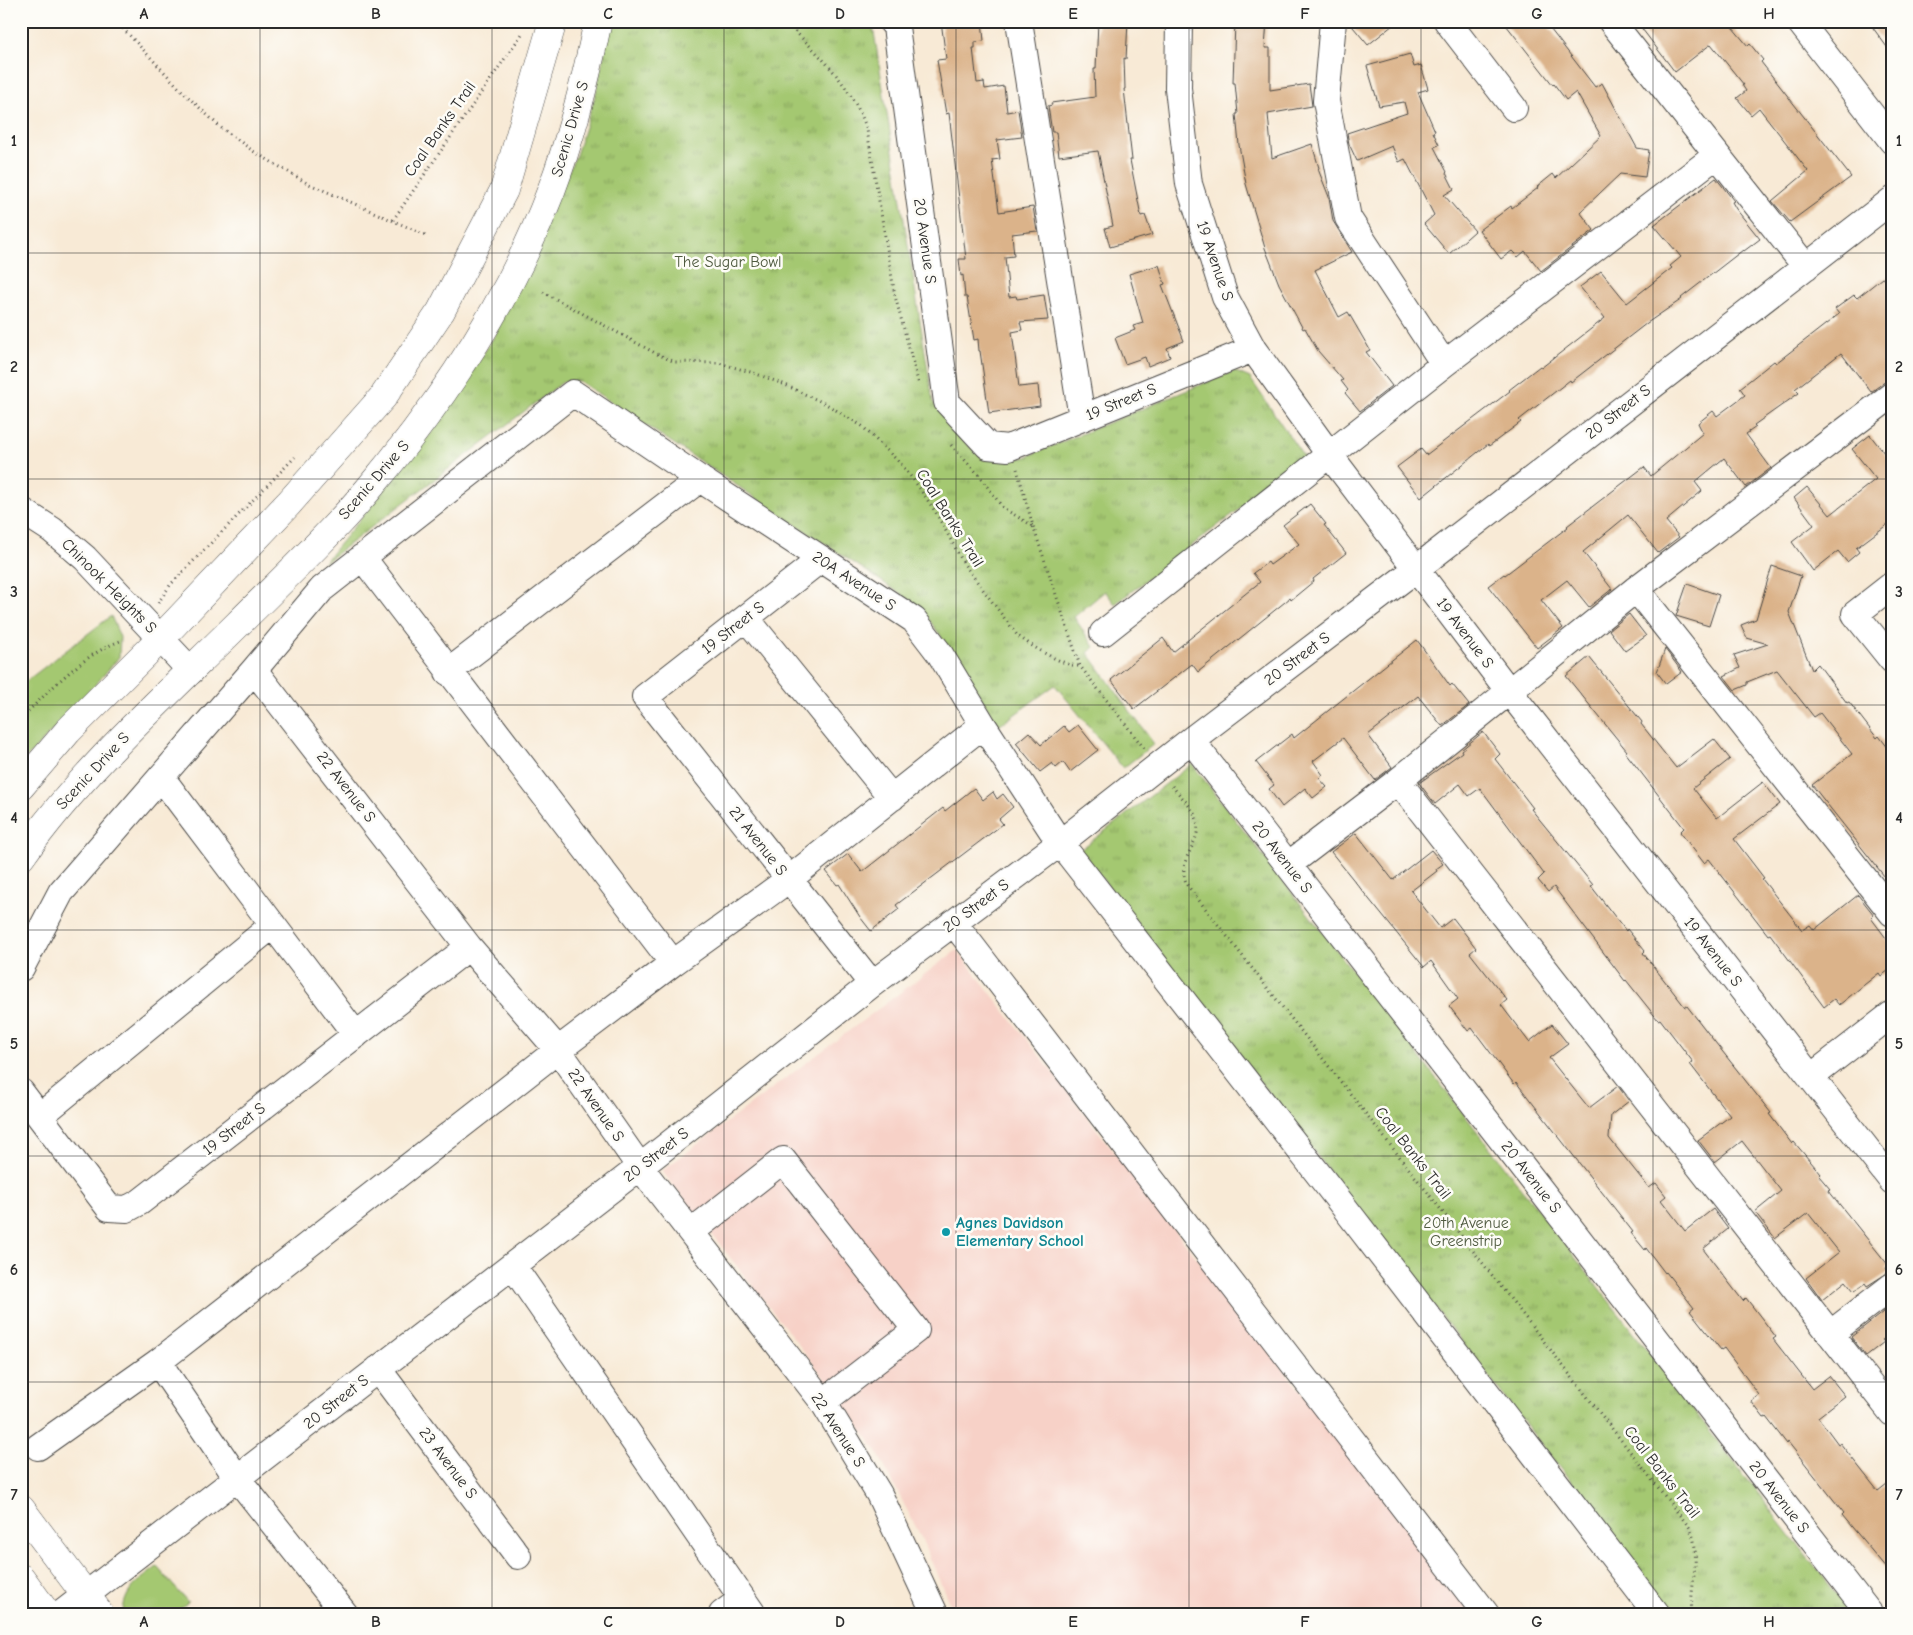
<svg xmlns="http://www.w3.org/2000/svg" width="1913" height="1635" font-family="'Comic Neue',sans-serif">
	<defs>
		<pattern id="park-tufts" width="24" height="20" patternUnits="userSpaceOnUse" patternTransform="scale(1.25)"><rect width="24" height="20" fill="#a4c871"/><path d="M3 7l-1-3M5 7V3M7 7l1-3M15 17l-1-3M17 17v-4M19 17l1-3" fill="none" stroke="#86a35d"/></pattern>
	</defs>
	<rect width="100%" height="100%" fill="#fdfcf7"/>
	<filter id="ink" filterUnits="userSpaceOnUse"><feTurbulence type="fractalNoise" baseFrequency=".02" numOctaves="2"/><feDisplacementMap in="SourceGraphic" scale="10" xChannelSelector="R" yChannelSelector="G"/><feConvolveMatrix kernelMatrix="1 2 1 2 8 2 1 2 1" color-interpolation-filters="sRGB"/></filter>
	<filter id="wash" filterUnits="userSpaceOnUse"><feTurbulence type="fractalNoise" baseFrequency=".0096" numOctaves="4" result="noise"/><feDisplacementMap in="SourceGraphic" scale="20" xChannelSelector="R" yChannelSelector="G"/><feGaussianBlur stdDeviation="1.12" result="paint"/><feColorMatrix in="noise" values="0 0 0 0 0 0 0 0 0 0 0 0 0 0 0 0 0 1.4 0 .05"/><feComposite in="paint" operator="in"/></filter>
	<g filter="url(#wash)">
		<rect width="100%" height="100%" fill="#f8ead6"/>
		<path fill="#f7d1c7" d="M957 950 1474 1614H954L919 1533 876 1450 817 1368 662 1171Z"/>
		<path fill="#a4c871" stroke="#687a4e" d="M111 616 120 637 119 657 97 683 21 764V685Z
			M157 1567 188 1602 173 1614H123C123 1590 140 1580 157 1567Z"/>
		<path fill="url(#park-tufts)" stroke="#687a4e" d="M611 21H869L873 26 933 402 959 437 981 456 1023 458 1234 371 1250 378 1305 459 1115 604 1105 591 1074 617 1094 647 1088 653 1154 744 1123 768 1055 685 999 726 955 656 919 606 579 381 563 382 323 564 440 422 495 335 576 155 596 93Z
			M1192 764 1852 1614H1673L1080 850Z"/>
		<g id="blocks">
			<path fill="#dbb38a" d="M941 21H982L984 41 975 42V48H973L977 83 984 82 985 89 1004 86 1007 112 1018 110 1022 137 997 140 1000 159 992 160 999 212 1033 207 1037 231 1012 234 1014 256 1005 257 1009 297 1016 296 1017 299 1044 295 1048 320 1020 322 1022 330 1012 332 1019 387 1038 385 1040 406 989 413 980 351H979L978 339 974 340 967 297H965L963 275 961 276 959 259H966L949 113 946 114 937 60 946 59Z
				M1098 21H1128L1126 59 1124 58 1125 89H1124L1132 160H1130L1141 216 1145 215 1152 235 1110 247 1105 228 1113 226 1098 151 1059 156 1056 132H1052L1048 106 1052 105 1051 103 1095 97 1094 69H1096Z
				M1235 21H1267L1265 48H1270V90L1309 84 1312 106 1268 114 1272 158 1312 144 1319 168 1318 169 1329 197 1333 221 1352 252 1315 270 1339 317 1348 312 1370 350 1366 352 1392 386 1360 411 1345 393 1348 390 1341 381 1343 380 1318 351 1305 328 1303 329 1279 284 1265 248 1246 184 1239 145 1236 114H1238L1235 83H1233Z
				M1348 21H1398L1368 45Z
				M1503 21H1544L1595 87 1602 83 1637 148 1649 150 1645 177 1620 174 1580 212 1594 230 1541 271 1525 251 1518 257 1512 251 1501 259 1479 230 1511 206 1512 208 1538 188 1537 187 1553 174 1556 178 1601 136 1576 92 1566 100 1554 84 1553 85Z
				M1636 21H1727L1748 46 1750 44 1763 60 1761 62 1851 177 1790 222 1772 201 1808 171 1759 108 1751 115 1737 98 1746 91 1742 85H1744L1711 44 1675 72Z
				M1868 21H1892V54Z
				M1410 54 1414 67 1421 65 1428 89 1418 92 1435 131 1433 132 1439 145 1434 147 1447 172 1446 173 1454 189 1444 195 1475 231 1449 254 1424 224 1434 215 1405 159 1399 162 1392 146 1357 161 1349 144 1347 133 1407 113 1404 102 1379 106 1367 66Z
				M1716 178 1734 201 1732 202 1736 209 1760 239 1744 251 1743 250 1681 298 1682 299 1647 323 1571 382 1570 380 1519 420 1521 422 1489 446 1488 444 1421 498 1397 467 1421 449 1426 455 1510 391 1509 390 1540 366 1541 368 1605 318 1580 287 1601 271 1627 303 1672 268 1670 266 1681 257 1654 225Z
				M1159 265 1165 284 1162 285 1184 341 1167 348 1170 357 1148 366 1145 357 1125 364 1115 338 1135 330 1133 326 1143 323 1129 274Z
				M1892 273V380L1883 383 1871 392 1841 353 1795 389 1799 393 1754 425 1756 427 1746 434 1771 468 1746 487 1724 458 1695 482 1702 491 1666 521 1679 537 1658 553 1628 515 1583 552 1612 589 1589 607 1567 580 1541 600 1563 628 1537 648 1488 586 1504 574 1505 575 1568 527 1567 526 1644 467 1651 476 1703 433 1698 423 1713 411 1717 416 1745 395 1740 388 1774 361 1776 363 1839 314 1835 309 1854 295 1857 298 1882 278 1884 279Z
				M1870 435 1892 463V521L1856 548 1859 552 1847 562 1838 551 1813 571 1792 542 1814 525 1794 498 1807 487 1830 515 1876 479 1852 449Z
				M1310 504 1326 524 1324 525 1346 553 1313 579 1314 581 1291 600 1290 598 1198 672 1192 664 1134 709 1111 680 1163 638 1173 652 1260 582 1253 573 1268 562 1270 565 1299 544 1283 525Z
				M1772 566 1801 576 1789 612 1812 670 1818 664 1847 703 1849 702 1877 738 1879 736 1892 753V886L1812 785 1852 754 1820 713 1814 717 1777 670 1747 682V685L1735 690 1724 676 1740 668 1734 655 1768 644 1747 638 1741 625 1756 619Z
				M1687 584 1719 595 1709 626 1676 616Z
				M1629 614 1646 636 1625 651 1609 630Z
				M1417 640 1450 686 1452 684 1469 705 1442 726 1418 696 1368 735 1392 767 1375 780 1343 738 1313 761 1323 775 1319 778 1327 787 1313 798 1305 788 1282 807 1269 789 1274 785 1256 762 1292 734 1294 738Z
				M1665 649 1682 672 1666 684 1657 672Z
				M1589 657 1642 722 1641 724 1676 768 1714 739 1730 759 1693 788 1717 818 1763 782 1780 804 1734 839 1764 878 1762 879 1802 930 1810 925 1814 930 1858 895 1874 915 1871 918 1892 946V968L1881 976 1879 973 1839 1005 1834 999 1824 1007 1770 934 1768 935 1709 859 1704 863 1680 832 1684 828 1625 752 1627 751 1566 676Z
				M1078 725 1098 750 1070 772 1063 762 1056 768 1052 763 1040 772 1016 743 1029 732 1041 745 1064 726 1069 732Z
				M1483 732 1500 754 1495 759 1533 808 1531 809 1593 885 1591 886 1626 931 1627 929 1645 951 1643 953 1685 1007 1687 1006 1711 1037 1771 1113 1769 1114 1792 1144 1794 1142 1821 1174 1819 1176 1830 1189 1828 1190 1889 1266 1886 1268 1889 1272 1867 1286 1865 1283 1854 1291 1846 1281 1822 1300 1806 1278 1839 1252 1808 1213 1775 1238 1755 1212 1781 1191 1742 1141 1715 1162 1698 1140 1730 1116 1690 1064 1693 1062 1660 1019 1658 1020 1626 980 1625 981 1554 887 1548 892 1538 880 1544 874 1480 788 1469 796 1460 784 1435 804 1419 783 1462 752 1461 750Z
				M974 788 983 800 993 792 997 799 1003 794 1013 807 999 819 1003 824 896 905 899 909 871 931 860 917 839 884 837 885 826 871 848 854 862 872 943 808 945 811Z
				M1356 833 1393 880 1431 850 1443 864 1436 869 1437 871 1411 891 1440 928 1453 918 1476 948 1470 953 1507 1000 1501 1005 1529 1042 1552 1024 1568 1044 1549 1058 1589 1108 1618 1086 1629 1101 1611 1115 1609 1138 1649 1188 1656 1183 1666 1196 1661 1200 1685 1231 1713 1209 1728 1229 1703 1249 1743 1301 1746 1298 1776 1337 1773 1339 1812 1389 1829 1376 1845 1396 1818 1417 1838 1444 1840 1443 1878 1491 1892 1480V1575L1842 1515 1844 1513 1788 1442 1787 1444 1766 1417 1764 1418 1751 1401 1759 1395 1724 1348 1721 1350 1690 1311 1694 1308 1666 1272 1665 1273 1646 1248 1645 1250 1631 1233 1633 1232 1516 1082 1514 1084 1472 1028 1468 1031 1449 1006 1458 999 1431 961 1424 967 1331 852Z
				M1892 1305V1333L1882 1340 1884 1342 1866 1356 1851 1337Z"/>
		</g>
	</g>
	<g filter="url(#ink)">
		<use href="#blocks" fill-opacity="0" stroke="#4a4845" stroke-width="1"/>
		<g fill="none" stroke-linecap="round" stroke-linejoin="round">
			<g stroke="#4a4845" stroke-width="28">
				<path id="minor" d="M891 21 896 27 947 402 988 446 1008 448 1253 349
					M1019 21 1082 418
					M1179 21 1178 88 1189 184 1225 297 1253 349 1329 454 1508 690 1892 1181
					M1333 21 1326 101 1348 218 1444 364
					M1447 21 1514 108
					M1799 21 1892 141
					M1717 155 1806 267
					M21 510 52 530 85 558 191 671
					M362 557 673 963
					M821 559 645 697 872 984
					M1892 585 1855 614 1892 660
					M1636 589 1892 913
					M746 618 892 798
					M1103 633 1444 364 1717 155 1611 21
					M254 670 469 947 558 1050 640 1167 823 1402 879 1494 935 1614
					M448 672 700 479
					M1191 740 1870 1614
					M161 777 356 1035
					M1398 781 1892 1413
					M1288 865 1398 781 1636 589 1892 395
					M954 923 1486 1614
					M21 968 61 892 254 670 322 589 573 393 700 479 914 620 940 654 983 725 1060 843 1341 1203 1657 1614
					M1811 1077 1892 1014
					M21 1092 109 1208 127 1209 140 1202 469 947
					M40 1116 273 925
					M691 1232 783 1160 916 1330 823 1402
					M513 1266 753 1614
					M1830 1334 1892 1286
					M158 1362 237 1478 345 1614
					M378 1369 518 1556
					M38 1447 158 1362 558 1050 673 963 788 880 983 725
					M61 1614 640 1167 872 984 1060 843 1191 740 1416 569 1892 200
					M722 1614 742 1599"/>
			</g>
			<g stroke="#4a4845" stroke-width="29">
				<path id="major" d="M21 786 68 731 161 638 289 503 383 397 441 311 504 190 553 21
					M21 857C81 772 163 698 237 625 281 581 327 538 367 491 443 401 509 302 551 191 572 136 586 79 598 21
					M21 1509 100 1614
					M21 1578 47 1614"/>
			</g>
			<path stroke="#4a4845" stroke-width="3" stroke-dasharray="1 4" stroke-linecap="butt" d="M116 21 184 93 220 127 253 151 307 183 428 236
				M784 21C818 53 852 85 867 130L895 296 919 385
				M393 220 524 31
				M543 292 655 353 675 362 719 363 754 373 783 384 826 404 862 426 901 464 918 486 935 511 964 564 1017 635C1029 645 1065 667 1080 666
				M951 445 979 475 1003 508 1033 526
				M1017 469 1033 526 1080 666 1144 748
				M158 603 171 584 295 457
				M21 718C52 689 82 654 123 640
				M1172 786C1180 796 1194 808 1197 821 1202 845 1175 858 1187 885L1689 1527C1703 1553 1689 1585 1692 1614"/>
			<use href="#minor" stroke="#fff" stroke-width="26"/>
			<use href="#major" stroke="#fff" stroke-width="28"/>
		</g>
	</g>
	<path fill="none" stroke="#2b2b2b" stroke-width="1" stroke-opacity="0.55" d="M260 21V1614M492 21V1614M724 21V1614M956 21V1614M1189 21V1614M1421 21V1614M1653 21V1614M21 253H1892M21 479H1892M21 705H1892M21 930H1892M21 1156H1892M21 1382H1892"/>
	<circle fill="#0f9aa8" stroke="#fdfcf7" stroke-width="2" cx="946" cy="1232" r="5"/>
	<g text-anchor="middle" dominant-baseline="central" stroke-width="5" stroke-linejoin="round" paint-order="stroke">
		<g font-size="16" fill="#2b2b2b" stroke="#fdfcf7">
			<text transform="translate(440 129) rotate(-55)">Coal Banks Trail</text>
			<text transform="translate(570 129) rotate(-74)">Scenic Drive S</text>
			<text transform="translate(925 241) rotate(82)">20 Avenue S</text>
			<text transform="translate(1215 261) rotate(71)">19 Avenue S</text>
			<text transform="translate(1121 402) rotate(-22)">19 Street S</text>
			<text transform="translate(1618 412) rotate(-38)">20 Street S</text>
			<text transform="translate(374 480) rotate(-49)">Scenic Drive S</text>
			<text transform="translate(950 518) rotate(58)">Coal Banks Trail</text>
			<text transform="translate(854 581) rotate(33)">20A Avenue S</text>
			<text transform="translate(109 586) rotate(45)">Chinook Heights S</text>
			<text transform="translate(733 628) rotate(-38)">19 Street S</text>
			<text transform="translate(1465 633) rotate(53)">19 Avenue S</text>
			<text transform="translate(1297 659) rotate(-37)">20 Street S</text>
			<text transform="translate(93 771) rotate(-47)">Scenic Drive S</text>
			<text transform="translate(346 787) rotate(52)">22 Avenue S</text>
			<text transform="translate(758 841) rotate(52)">21 Avenue S</text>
			<text transform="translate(1282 857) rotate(52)">20 Avenue S</text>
			<text transform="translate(976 906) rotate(-37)">20 Street S</text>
			<text transform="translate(1713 952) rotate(52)">19 Avenue S</text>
			<text transform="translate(596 1105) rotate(55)">22 Avenue S</text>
			<text transform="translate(234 1129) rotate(-38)">19 Street S</text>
			<text transform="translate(1413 1153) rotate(52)">Coal Banks Trail</text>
			<text transform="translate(656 1155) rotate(-38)">20 Street S</text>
			<text transform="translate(1531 1177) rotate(52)">20 Avenue S</text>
			<text transform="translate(336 1402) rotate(-38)">20 Street S</text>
			<text transform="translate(838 1430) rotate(57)">22 Avenue S</text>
			<text transform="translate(448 1463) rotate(53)">23 Avenue S</text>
			<text transform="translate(1662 1472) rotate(52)">Coal Banks Trail</text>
			<text transform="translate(1779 1497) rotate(52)">20 Avenue S</text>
		</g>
		<g font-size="16" fill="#4f5a40" stroke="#fdfcf7">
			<text x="728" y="262">The Sugar Bowl</text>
			<text x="1466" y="1223">20th Avenue<tspan x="1466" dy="18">Greenstrip</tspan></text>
		</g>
		<g font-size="16" font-weight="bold" fill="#0d838f" stroke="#fdfcf7" text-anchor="start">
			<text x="956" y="1223">Agnes Davidson<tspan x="956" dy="18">Elementary School</tspan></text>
		</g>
	</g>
	<rect width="1913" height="1635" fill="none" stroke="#fdfcf7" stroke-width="55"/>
	<rect x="28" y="28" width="1858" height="1580" fill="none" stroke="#2b2b2b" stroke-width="2"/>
	<g font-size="16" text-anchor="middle" font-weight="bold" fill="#2b2b2b">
		<text x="144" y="19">A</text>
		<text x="376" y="19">B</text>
		<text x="608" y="19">C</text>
		<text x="840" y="19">D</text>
		<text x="1073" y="19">E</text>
		<text x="1305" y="19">F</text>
		<text x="1537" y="19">G</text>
		<text x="1769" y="19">H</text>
		<text x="14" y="146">1</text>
		<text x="1899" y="146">1</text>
		<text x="14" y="372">2</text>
		<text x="1899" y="372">2</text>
		<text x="14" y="597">3</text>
		<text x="1899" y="597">3</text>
		<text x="14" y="823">4</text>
		<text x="1899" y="823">4</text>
		<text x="14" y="1049">5</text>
		<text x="1899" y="1049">5</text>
		<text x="14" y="1275">6</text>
		<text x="1899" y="1275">6</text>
		<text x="14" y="1500">7</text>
		<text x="1899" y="1500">7</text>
		<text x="144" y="1627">A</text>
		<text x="376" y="1627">B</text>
		<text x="608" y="1627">C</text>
		<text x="840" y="1627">D</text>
		<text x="1073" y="1627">E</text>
		<text x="1305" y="1627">F</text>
		<text x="1537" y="1627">G</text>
		<text x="1769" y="1627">H</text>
	</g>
</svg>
